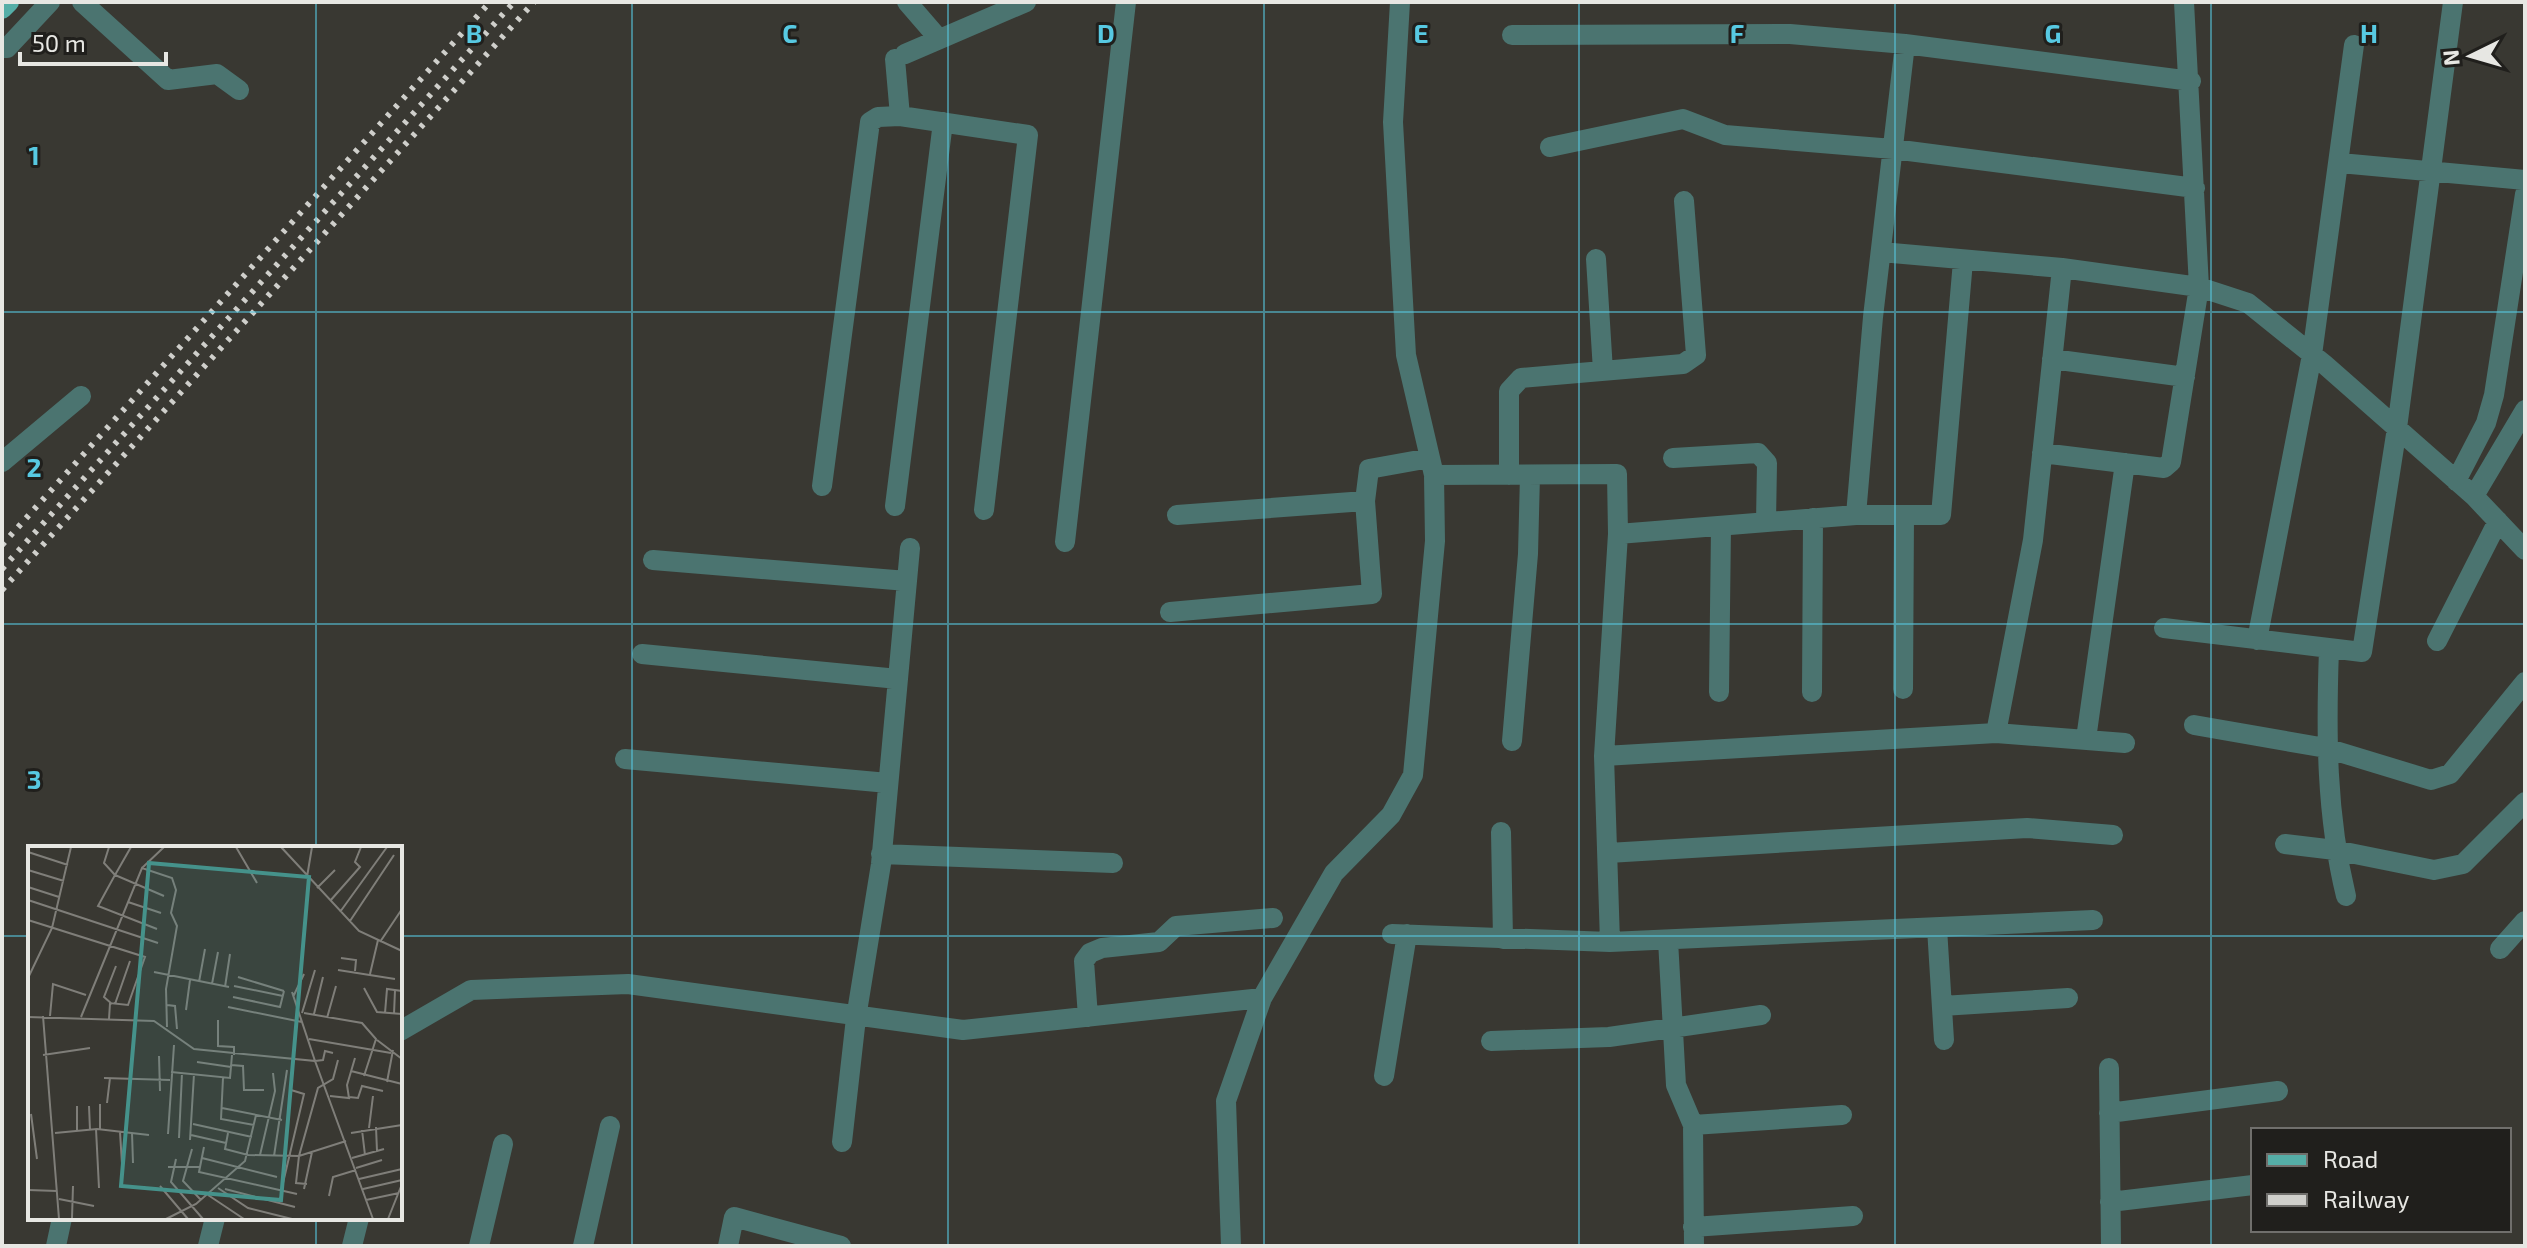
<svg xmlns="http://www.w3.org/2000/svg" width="2527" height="1248" font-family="'Exo 2',sans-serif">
	<rect width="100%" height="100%" fill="#393832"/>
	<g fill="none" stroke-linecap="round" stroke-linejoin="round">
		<path stroke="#4b7470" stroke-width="20" d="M82 2 168 80 217 74 239 90
			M907 2 939 39
			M1512 35 1790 34 1905 44 2191 81
			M2 48H7L50 2
			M905 54 1026 2
			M900 116 1028 135 984 510
			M1550 147 1683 119 1725 135 1893 149 2195 188
			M2340 163 2525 180
			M1881 252 2062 268 2199 287 2248 303 2324 364 2474 496 2525 550
			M1596 259 1603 371
			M2052 359 2185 377
			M2042 453 2164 468 2171 462 2199 287 2184 2
			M1673 458 1758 453 1767 463 1766 522
			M2 462 81 396
			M1434 475 1617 474 1618 534 1604 756 1610 942
			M1509 475V391L1521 378 1683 364 1696 355 1684 201
			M2456 481 2486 423 2494 395 2525 194
			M822 486 870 122 878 117 900 116 895 59
			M2474 496 2525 410
			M895 506 943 122
			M1177 515 1365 501
			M1856 515 1873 317 1905 44
			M1618 534 1856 515H1941L1963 261
			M1065 542 1126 2
			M653 560 907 581
			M1170 612 1372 594 1365 501 1369 469 1430 458
			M2164 628 2362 652 2397 428 2453 2
			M2257 640 2312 355 2354 45
			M2437 641 2498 521
			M2329 649C2326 733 2326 814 2346 896
			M642 654 898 679
			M1903 689 1904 516
			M1719 692 1721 526
			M1812 692 1813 518
			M2194 725 2326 748 2431 780 2450 774 2525 682
			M1996 733 2033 540 2062 268
			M2086 739 2125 463
			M1512 741 1528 554 1530 475
			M1604 756 1996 733 2125 743
			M625 759 888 783
			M1501 832 1503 939
			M2285 844 2335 850 2434 870 2463 864 2525 802
			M1608 853 2027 828 2113 835
			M881 854 1113 863
			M1937 928 1944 1040
			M1392 934 1610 942 2093 920
			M1668 940 1676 1085 1693 1125 1694 1246
			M2500 949 2525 921
			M1942 1006 2068 998
			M1088 1017 1084 961 1090 953 1102 948 1159 942 1176 926 1273 918
			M400 1031 471 990 628 984 963 1030 1262 998
			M1491 1041 1609 1037 1761 1015
			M2109 1068 2111 1246
			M1384 1076 1407 934
			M2109 1113 2278 1091
			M1693 1125 1842 1115
			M842 1142 856 1018 881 864 910 548
			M2110 1202 2253 1185
			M1693 1227 1853 1216
			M56 1246 62 1218
			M208 1246 215 1218
			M352 1246 359 1218
			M479 1246 503 1144
			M583 1246 610 1126
			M728 1246 734 1217 841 1246
			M1231 1246 1226 1101 1262 998 1334 873 1391 815 1413 775 1435 541 1434 475 1406 355 1393 122 1400 2"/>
		<path stroke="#55aea7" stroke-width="20" d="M2 9 9 2"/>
		<path stroke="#cfcfcb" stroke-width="6" stroke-dasharray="4 8" stroke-linecap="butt" d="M2 545 490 2
			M2 569 514 2
			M2 590 534 2"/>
	</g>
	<path fill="none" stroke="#57c9e2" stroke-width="2" stroke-opacity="0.55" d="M316 2V848M632 2V1246M948 2V1246M1264 2V1246M1579 2V1246M1895 2V1246M2211 2V1246M2 312H2525M2 624H2525M2 936H30M400 936H2525M316 1218V1246"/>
	<g transform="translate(28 846)">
		<rect width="374" height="374" fill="#393832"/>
		<path fill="none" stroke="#7f7e79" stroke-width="2" d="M81 1 76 17 87 29 70 60 129 83M103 1 87 29 136 50M208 1 229 37M253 1 331 85 374 105M0 6 40 19M114 22 136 1M0 24 36 35M279 31 284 1M0 41 31 51M289 42 307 24M0 54 130 97M302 55 332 21 327 16 333 1M100 56 133 67M312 66 359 1M0 74 117 111 100 159 82 157 81 173M322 75 366 9M352 96 374 63M313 112 328 114 327 125M310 124 367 133M126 126 201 141M342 128 350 94M210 131 256 145M0 132 24 82 43 1M171 136 177 103M184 138 190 106M206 140 255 150M197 141 202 108M336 142 349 166 374 168M264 146 287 215 295 214 297 205 305 207M205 151 252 161 256 145M265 151 276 128M84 158 76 151 88 120M87 158 102 115M139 159 147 160 149 183M200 161 274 176M158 164 162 134M274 167 287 124M276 167 334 177 348 193 336 230M357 167 359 143 374 145M286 168 295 131M366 168 367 144M15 170 31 373M22 170 25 138 58 149M0 171 126 175 166 203 287 215 345 373M53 171 114 22 144 32 148 44 143 67 149 80 138 143 139 181M299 172 308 140M190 174V200L206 201V209M281 193 363 207M349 194 374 213M15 209 62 202M131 210 132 245M169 216 203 221M203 219 215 220 216 244H236M323 225 374 238M143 226 202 232 204 209M76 232 142 234M195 232 193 273 226 279M359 236 365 204M302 250 321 252 319 239 327 212M321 251 330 252 334 240 355 245M79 257 82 232M72 258V283M61 260 62 284M194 262 254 274M3 268 9 313M165 278 224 291M348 281 349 305M341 282 345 250M68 283 71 342M334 284 337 309M49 285V260M92 286 94 318M27 287 69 283 121 289M104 287 105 317M200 287 197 303 220 309 271 310 318 295M323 287 374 279M140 288 146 199M163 289 198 297M151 292 154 227M162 294 166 228M176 301 171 326 269 348M164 303 155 335 173 354M232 309 247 245 245 227M246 310 259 224M174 312 249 331M324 312 356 303M148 313 143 336 175 373M140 321H172M328 322 354 314M331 333 374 323M255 337 276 248 263 244M279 338 268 337 271 310 290 242 305 233 310 214M132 340 160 373M190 342 220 362 264 373M197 343 267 361M276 343 284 306M335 343 374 334M0 344 29 345M180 349 216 373M301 350 305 331 328 324M31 353 66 360M338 354 371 347M44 372 45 340M138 373 168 358 217 315 228 269M360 373 374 338"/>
		<path fill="#45928b" fill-opacity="0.15" stroke="#45928b" stroke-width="4" d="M121 17 281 31 253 354 93 340Z"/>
		<rect width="374" height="374" fill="none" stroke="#e7e7e3" stroke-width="4"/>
	</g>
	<g font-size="26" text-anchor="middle" font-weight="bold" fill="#57c9e2" stroke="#201f1c" stroke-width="6" stroke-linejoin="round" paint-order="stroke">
		<text x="474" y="43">B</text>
		<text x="790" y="43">C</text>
		<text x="1106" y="43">D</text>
		<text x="1421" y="43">E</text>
		<text x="1737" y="43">F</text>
		<text x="2053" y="43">G</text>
		<text x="2369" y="43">H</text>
		<text x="34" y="165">1</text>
		<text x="34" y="477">2</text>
		<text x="34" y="789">3</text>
	</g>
	<rect width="2527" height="1248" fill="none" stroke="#e7e7e3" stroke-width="8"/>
	<rect x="2251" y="1128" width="260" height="104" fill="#201f1c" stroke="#706f6c" stroke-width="2"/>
	<rect x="2267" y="1154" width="40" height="12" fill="#55aea7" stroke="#706f6c" stroke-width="2"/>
	<text x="2323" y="1168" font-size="24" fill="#e7e7e3">Road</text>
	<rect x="2267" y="1194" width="40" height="12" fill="#cfcfcb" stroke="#706f6c" stroke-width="2"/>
	<text x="2323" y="1208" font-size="24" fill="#e7e7e3">Railway</text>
	<g transform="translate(2471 56) rotate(265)" stroke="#201f1c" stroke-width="6" paint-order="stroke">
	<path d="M0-6L14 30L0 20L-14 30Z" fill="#e7e7e3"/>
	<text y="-12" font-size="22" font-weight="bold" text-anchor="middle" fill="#e7e7e3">N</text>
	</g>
	<path d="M20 52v12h146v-12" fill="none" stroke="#e7e7e3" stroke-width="4"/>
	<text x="32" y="52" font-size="24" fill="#e7e7e3" stroke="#201f1c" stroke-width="6" paint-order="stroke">50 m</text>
</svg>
